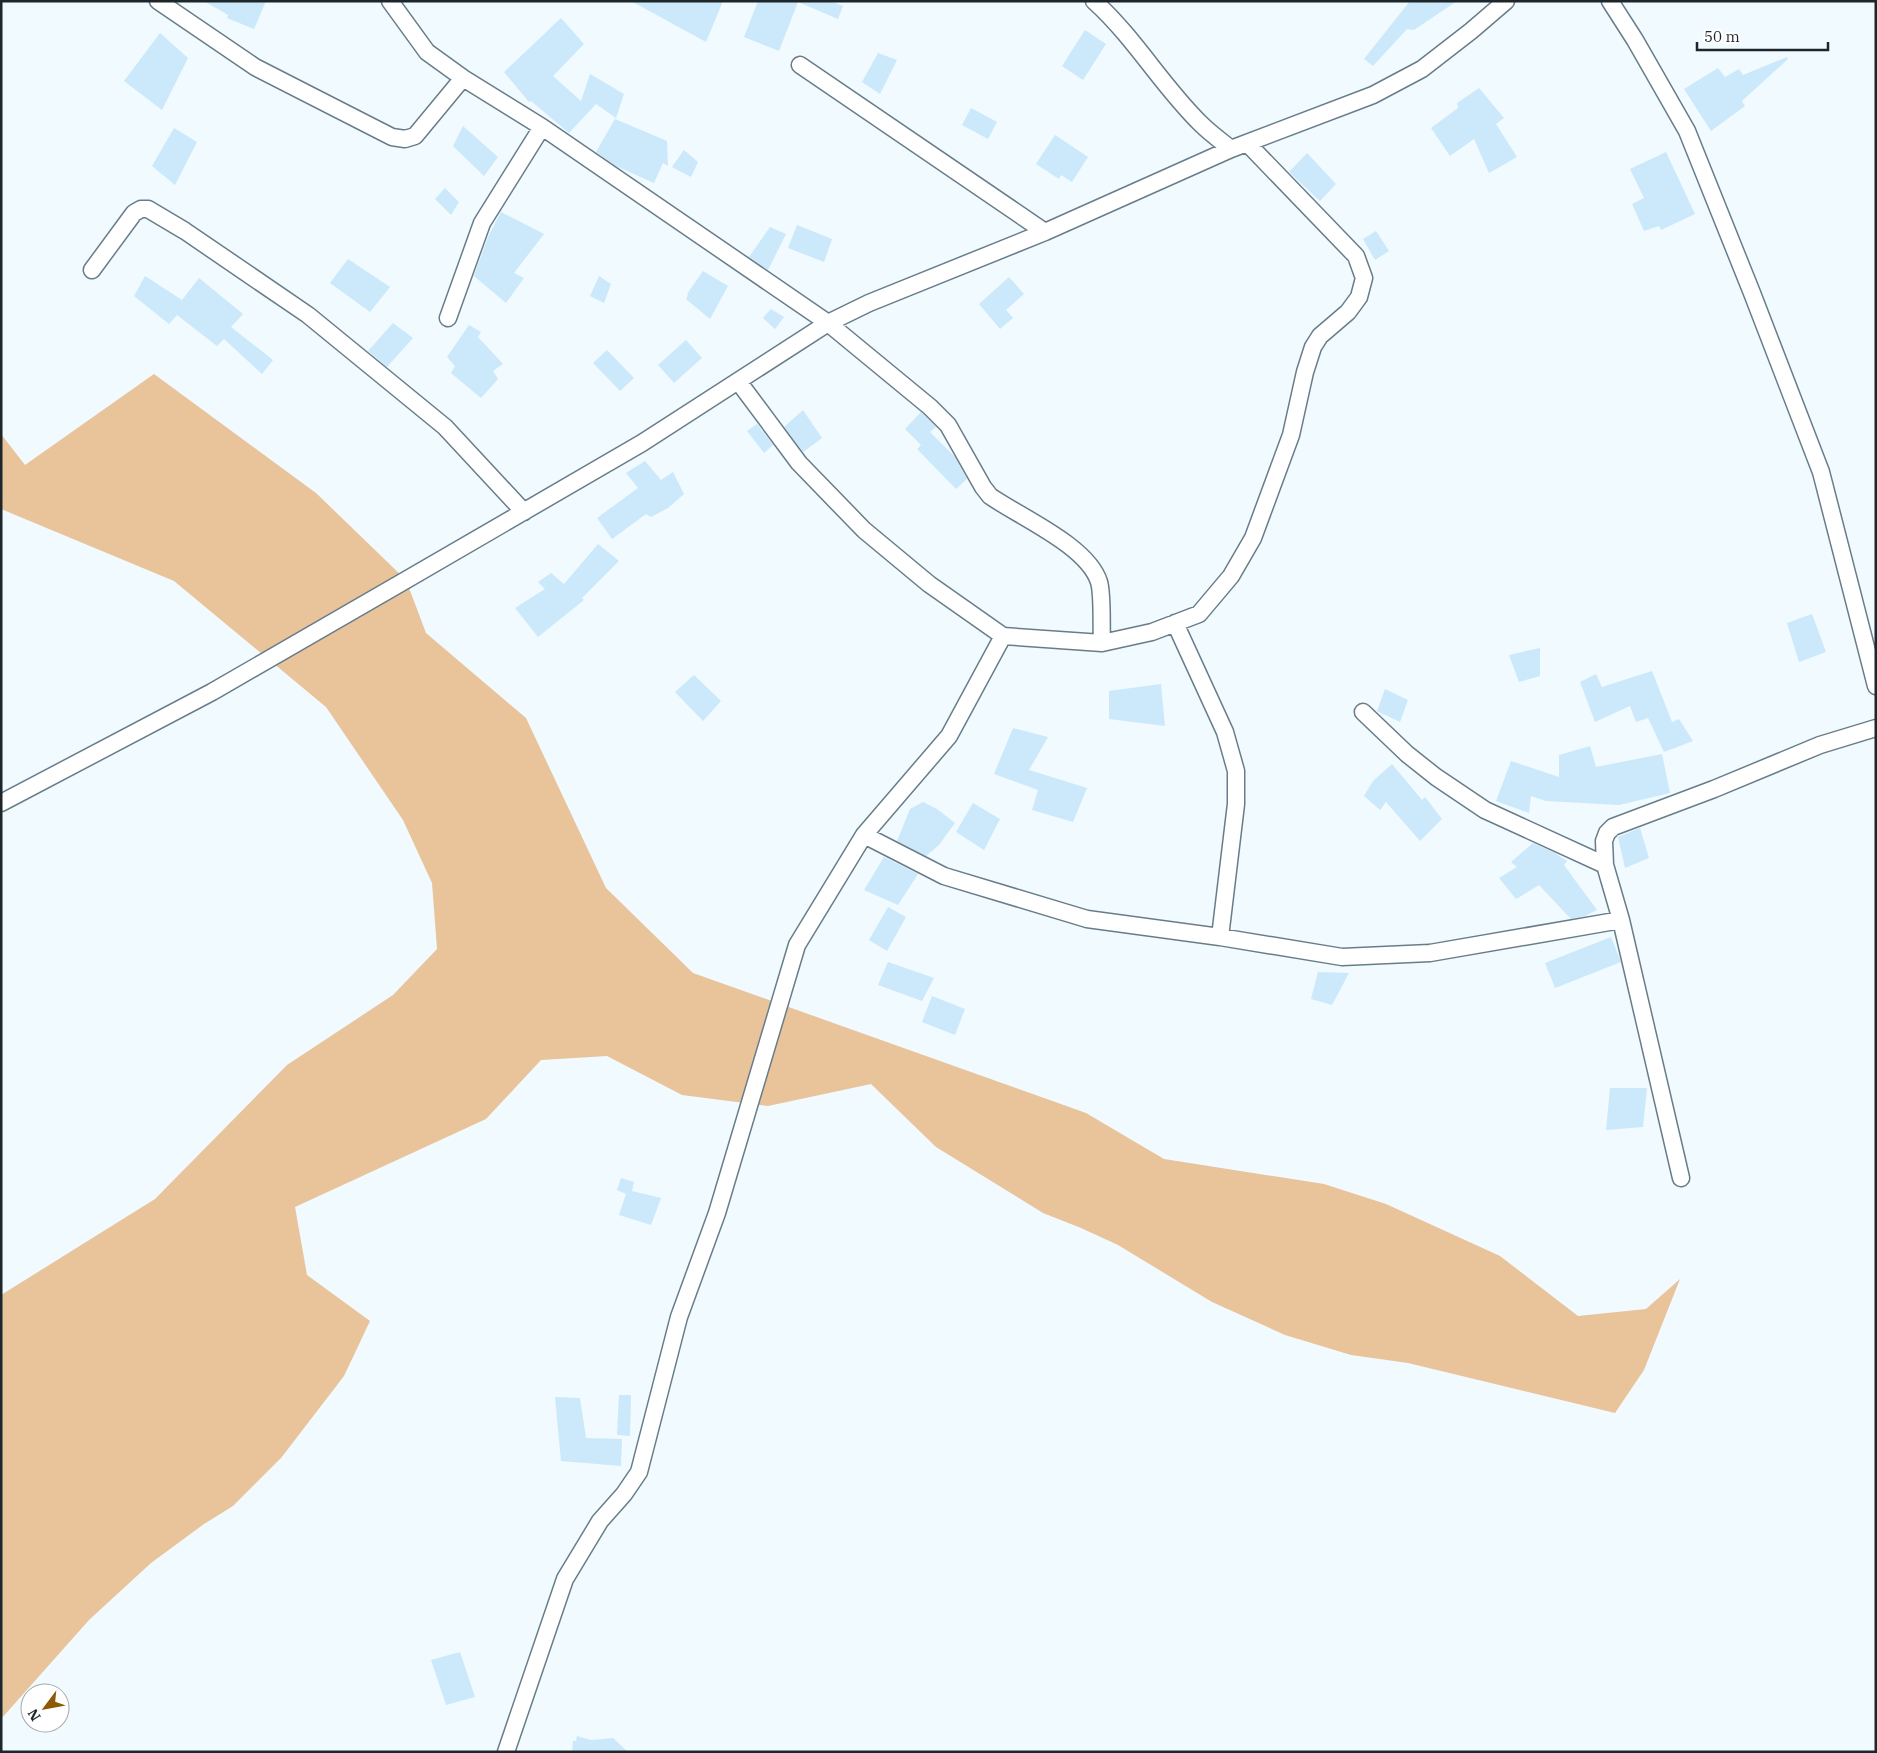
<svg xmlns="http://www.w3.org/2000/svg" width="1877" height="1753" font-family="'IBM Plex Serif',serif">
	<rect width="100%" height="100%" fill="#f0faff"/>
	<path fill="#e9c39a" d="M154 374 316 493 406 580 426 633 526 718 606 888 693 973 1086 1113 1164 1159 1324 1184 1386 1204 1500 1256 1578 1316 1646 1309 1680 1279 1644 1370 1615 1413 1408 1363 1351 1355 1285 1335 1212 1302 1118 1245 1081 1228 1043 1213 936 1147 871 1084 768 1106 682 1095 607 1056 541 1060 486 1119 295 1207 307 1275 370 1321 344 1376 281 1458 233 1506 204 1524 151 1563 89 1620 1 1719V1295L155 1199 287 1065 393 995 437 949 432 883 403 820 326 707 174 581 1 509V434L25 465Z"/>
	<path fill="#cbe9fa" d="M204 1H266L254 29 227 18 228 15Z
		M631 1H723L706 42Z
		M758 1H831L843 6 838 19 798 2 779 51 744 37Z
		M1410 1H1457L1414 30 1407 29 1373 66 1364 59Z
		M561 18 584 44 553 76 581 101 590 74 624 94 616 118 596 104 569 133 531 101 529 102 504 72Z
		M1085 30 1106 44 1083 80 1062 66Z
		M160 33 188 58 162 110 124 81Z
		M878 53 897 60 880 94 862 82Z
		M1787 57 1788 59 1742 101 1745 106 1711 131 1684 89 1718 68 1725 77 1739 69 1743 75Z
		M1479 88 1504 118 1496 124 1517 157 1489 173 1474 139 1450 156 1431 128 1458 108 1457 103Z
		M971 108 997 122 988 139 962 125Z
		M615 119 667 141 668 166 663 163 654 183 616 166 596 152Z
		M463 126 498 157 484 176 453 146Z
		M174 128 197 142 175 185 152 166Z
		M1055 135 1088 157 1072 182 1061 175 1059 179 1036 164Z
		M684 150 698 162 691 177 672 167Z
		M1666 152 1695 214 1661 230 1659 226 1644 231 1632 204 1644 198 1630 169Z
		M1307 153 1336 184 1320 201 1289 172Z
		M445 188 459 202 451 215 435 199Z
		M501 212 544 234 514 273 524 278 506 303 474 276 488 237Z
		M797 225 832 239 824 262 788 248Z
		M770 227 786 234 768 270 749 257Z
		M1376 231 1389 251 1375 260 1363 239Z
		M348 259 390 287 370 312 330 283Z
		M703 271 728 286 710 319 686 299 688 295 687 294Z
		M145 276 182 300 199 278 243 314 231 327 273 360 262 374 224 339 217 346 177 315 169 324 134 296Z
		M599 276 611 284 604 303 590 296Z
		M1009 277 1024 294 1006 310 1013 318 1000 329 979 304Z
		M771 309 784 317 775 329 763 318Z
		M393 323 413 338 387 367 368 351Z
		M469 325 481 332 478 337 503 364 493 371 498 379 481 398 451 373 455 366 447 357Z
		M686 340 702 358 674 383 658 365Z
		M607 350 634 378 620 391 593 363Z
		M803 410 822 438 803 452 784 427Z
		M921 412 936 427 930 432 955 457 967 479 956 489 917 449 921 445 905 429Z
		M757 424 773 445 764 453 747 431Z
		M645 461 661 480 673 472 684 494 668 508 651 517 646 514 612 539 597 518 638 488 626 473Z
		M598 544 619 561 582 598 584 600 538 637 515 608 545 589 538 582 551 573 564 584Z
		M1812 614 1826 652 1799 662 1787 623Z
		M1540 648V676L1519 682 1509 655Z
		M1652 671 1672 722 1679 719 1693 741 1664 752 1648 718 1636 722 1630 706 1595 722 1580 682 1596 674 1602 687Z
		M694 675 721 701 703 721 675 692Z
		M1161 684 1165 726 1109 719V691Z
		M1385 689 1408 700 1400 722 1377 711Z
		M1013 728 1048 737 1029 770 1087 788 1073 822 1032 810 1038 790 994 774Z
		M1590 746 1596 767 1662 754 1670 793 1619 805 1546 801 1531 796 1529 813 1496 801 1511 761 1559 777V755Z
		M1392 764 1422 800 1425 797 1442 819 1420 841 1386 802 1380 810 1364 796 1373 781Z
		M923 802 937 809 955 823 939 845 926 856 897 841 910 809Z
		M973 803 1000 819 984 850 956 832Z
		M1640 828 1649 858 1625 868 1618 837Z
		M1533 843 1555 853 1567 861 1564 865 1597 910 1585 916 1571 919 1539 885 1516 899 1499 878 1517 867 1511 862Z
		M884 857 918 874 898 905 864 890Z
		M888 907 906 917 887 951 869 940Z
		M1611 937 1621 962 1555 988 1545 963Z
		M888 962 934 978 922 1001 878 985Z
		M1318 972 1349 973 1332 1005 1311 999Z
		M932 996 965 1009 955 1035 922 1022Z
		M1610 1088H1647L1643 1127 1606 1130Z
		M621 1178 634 1182 632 1191 661 1198 651 1225 619 1215 626 1194 617 1190Z
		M619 1395H631L630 1436 617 1435Z
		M555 1397 580 1398 586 1438 622 1439 621 1466 561 1461Z
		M460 1652 475 1697 446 1705 431 1660Z
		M577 1736 591 1740 613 1738 628 1752H572L573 1741H576Z"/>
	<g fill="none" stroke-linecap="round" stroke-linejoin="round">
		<g stroke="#687d89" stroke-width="19">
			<path id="street" d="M158 1 255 67 392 137 405 139 415 136 463 78
				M390 1 427 52 463 78 542 127 828 323 930 407 948 425 983 487 990 496C1020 517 1088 546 1099 582 1103 595 1101 628 1102 643
				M1094 1C1135 38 1162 86 1201 124 1210 133 1221 141 1231 149
				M1610 1 1635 40 1687 131 1752 293 1821 472 1876 686
				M800 65 1045 232
				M92 270 134 213 141 209H148L185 231 308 315 445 427 524 512
				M448 318 482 223 542 127
				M738 381 799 463 864 530 929 584 1003 636
				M1175 623 1225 732 1236 771V804L1220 937
				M1363 712 1407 754 1436 777 1485 810 1605 865
				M1 803 212 692 406 580 642 443 828 323 869 303 1045 232 1231 149 1373 95 1422 69 1471 31 1506 1
				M864 835 944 876 1087 919 1220 937 1342 957 1430 953 1621 920
				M1681 1178 1621 920 1605 865 1604 841 1607 833 1613 827 1714 789 1820 745 1876 728
				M506 1752 565 1579 600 1521 624 1494 639 1472 679 1317 717 1213 797 945 864 835 949 736 1003 636 1102 643 1152 632 1199 614 1231 576 1253 538 1291 435 1305 372 1313 347 1320 336 1348 312 1359 297 1364 278 1356 256 1247 143"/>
		</g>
		<use href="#street" stroke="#fff" stroke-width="16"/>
	</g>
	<rect width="1877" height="1753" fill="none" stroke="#1d262b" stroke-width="5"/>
	<g transform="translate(45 1708) rotate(238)"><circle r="24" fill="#ffffff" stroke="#a5a8aa"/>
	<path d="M0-4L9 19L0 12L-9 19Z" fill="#8d5909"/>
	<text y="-8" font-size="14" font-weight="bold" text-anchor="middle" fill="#1d262b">N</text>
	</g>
	<path d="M1697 42v8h131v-8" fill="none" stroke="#1d262b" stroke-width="2.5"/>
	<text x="1704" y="42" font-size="15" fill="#1d262b" stroke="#ffffff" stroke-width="4" paint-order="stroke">50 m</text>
</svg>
